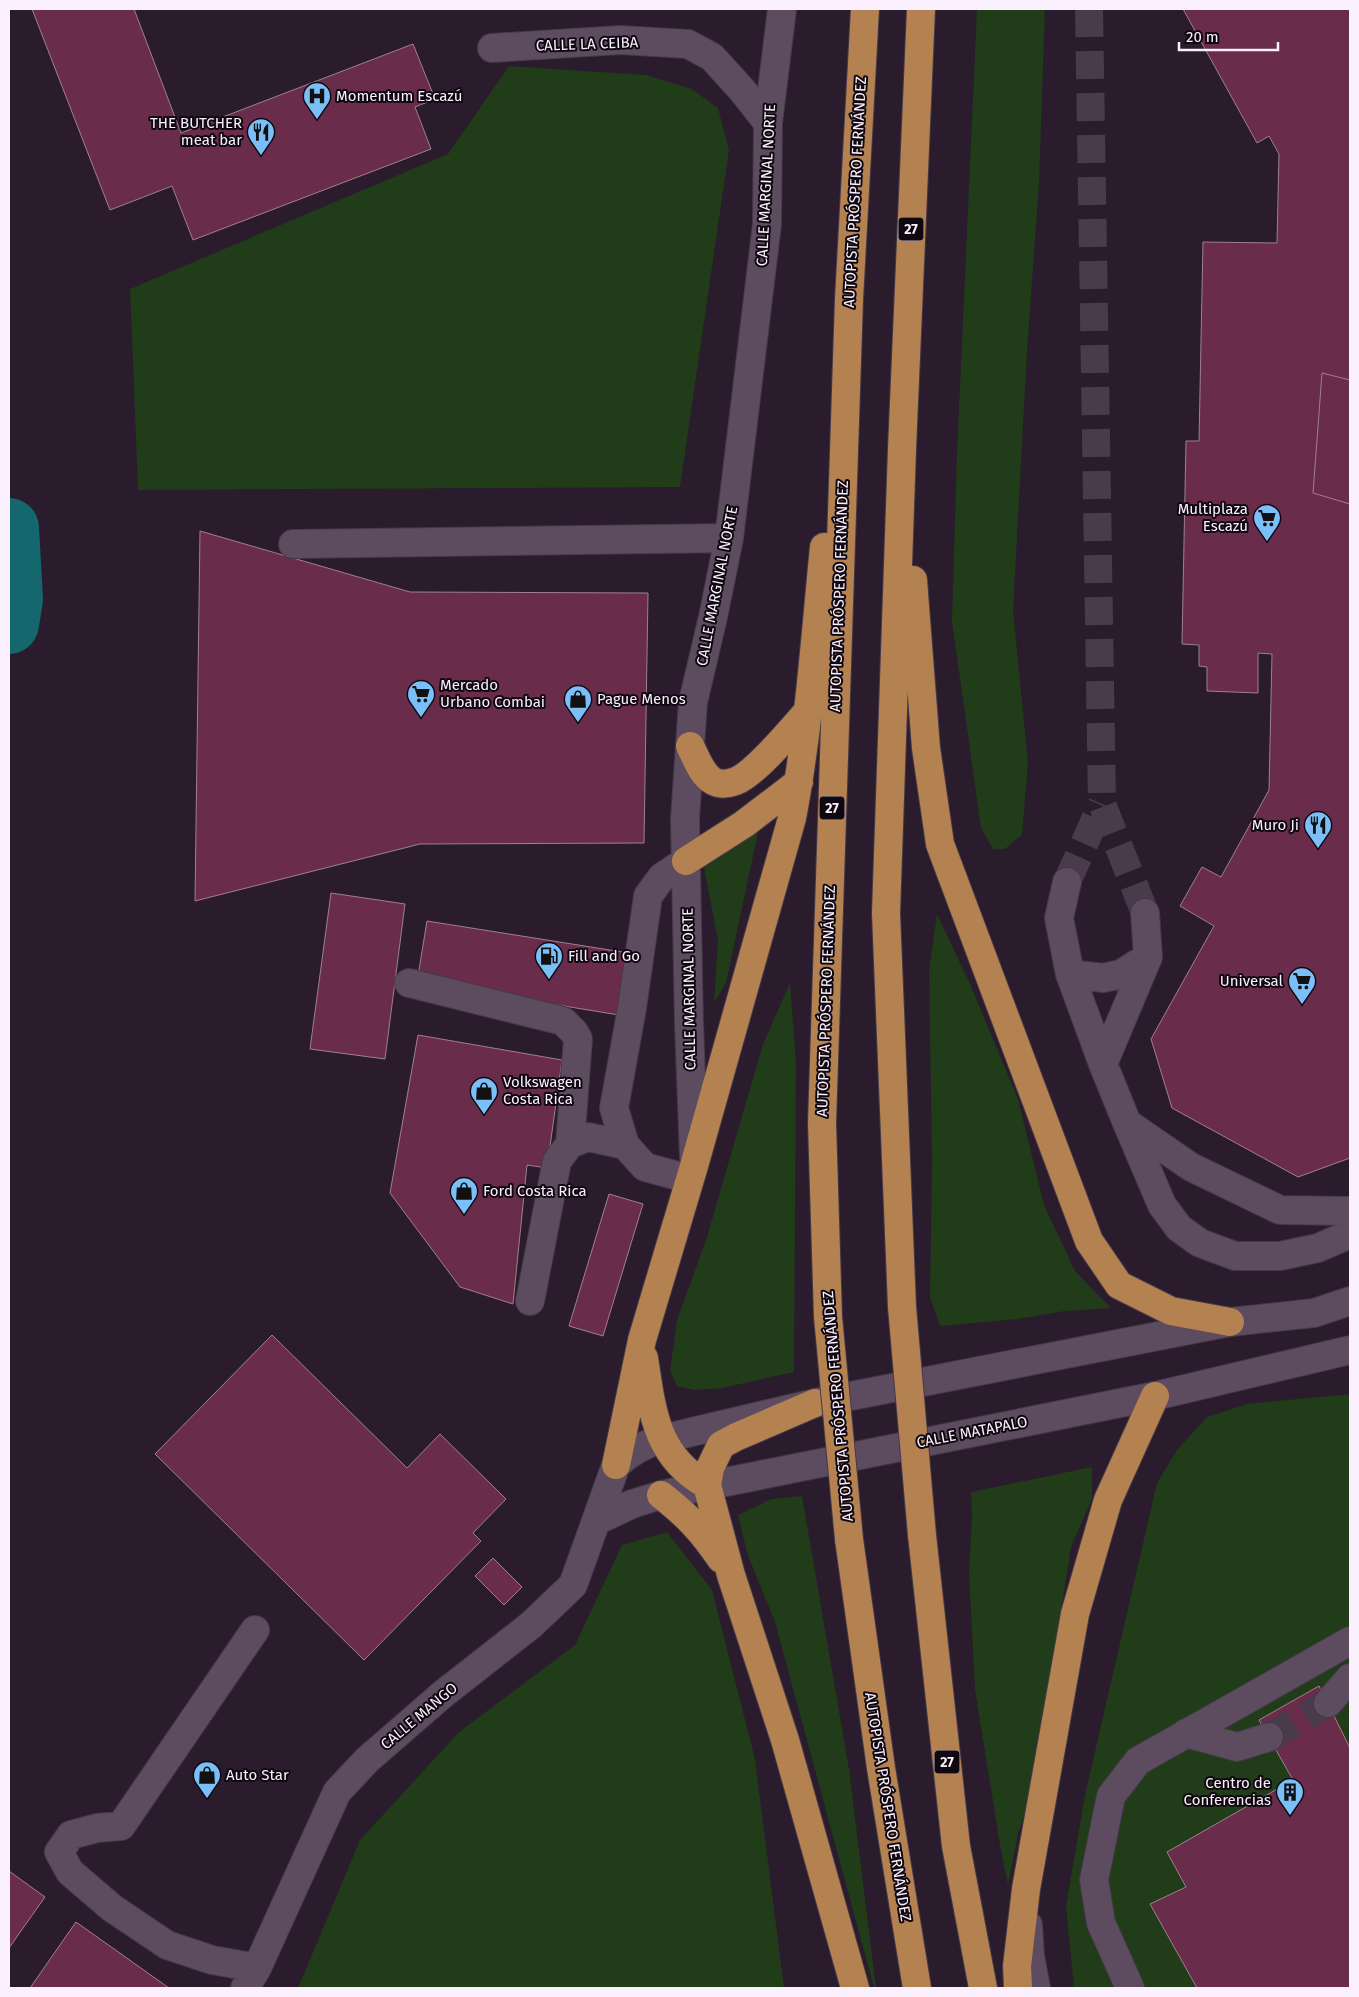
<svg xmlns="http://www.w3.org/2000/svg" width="1359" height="1997" font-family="'Fira Sans',sans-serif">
	<rect width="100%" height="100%" fill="#2a1b2d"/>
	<path fill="#203c18" d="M977 9H1045L1039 183 1027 352 1013 611 1028 762 1022 835 1005 849H993L981 828 952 621 957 453Z
		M509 66 646 75 692 89 718 108 729 150 680 487 138 490 130 289 448 154Z
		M760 823 726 983 714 1003 718 941 703 862Z
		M937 914 970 984 1018 1099 1044 1205 1075 1271 1111 1308 1065 1311 1017 1319 940 1326 930 1297 932 1160 929 971Z
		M790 983 796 1063 794 1372 722 1388 695 1390 677 1386 670 1371 677 1320 706 1240 763 1044Z
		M1350 1394V1988H1074L1066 1906 1085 1795 1157 1483 1177 1450 1207 1417 1247 1404Z
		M1092 1467V1499L1071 1547 1035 1778 1018 1834 1008 1885 1000 1845 975 1690 969 1572 972 1518 971 1492Z
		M802 1496 849 1769 876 1988H874L775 1622 747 1553 738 1515 771 1499Z
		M667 1532 712 1590 755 1759 784 1988H298L360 1840 459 1732 575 1645 622 1545Z"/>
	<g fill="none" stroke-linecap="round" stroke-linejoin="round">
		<path stroke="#13676d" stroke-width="60" d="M9 528 13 599 9 624"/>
	</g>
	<path fill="#692d4b" stroke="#9f818d" d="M32 9H134L181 133 413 44 435 99 415 107 431 149 193 240 172 186 110 210Z
		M1183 9H1350V1158L1298 1177 1172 1108 1151 1039 1214 926 1180 906 1202 867 1221 877 1269 790 1272 654 1258 653V693L1207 691V667L1199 666V645L1182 644 1186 441H1199L1203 242 1277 243 1279 154 1269 136 1257 143Z
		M1322 373 1350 380V504L1313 493Z
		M200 531 410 592 648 593 644 843 420 844 195 901Z
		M331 893 405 904 385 1059 310 1049Z
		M427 921 635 954 625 1016 417 982Z
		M418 1035 562 1060 547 1168 527 1165 513 1304 460 1287 390 1193Z
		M609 1194 643 1204 603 1336 569 1326Z
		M272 1335 407 1468 440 1434 506 1499 473 1533 481 1541 364 1660 155 1454Z
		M493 1558 522 1587 504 1605 475 1576Z
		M1319 1686 1350 1748V1988H1197L1150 1904 1186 1887 1167 1852 1293 1780 1259 1720Z
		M9 1871 45 1897 9 1948Z
		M76 1922 169 1988H30Z"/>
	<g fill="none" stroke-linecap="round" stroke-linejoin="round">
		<path stroke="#493b4c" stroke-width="28" stroke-dasharray="28 14" stroke-linecap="butt" d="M1089 9 1102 804 1145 913
			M1067 882 1102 804
			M1269 1737 1328 1703"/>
		<g stroke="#453948" stroke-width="30">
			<path id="minor" d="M492 48 620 40 688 44 712 57 742 90 768 123
				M293 544 729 538
				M686 861 662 877 648 896 632 1008 614 1108 625 1145 645 1167 689 1179
				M1067 882 1059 918 1070 974 1103 1064 1127 1123 1162 1205 1179 1228 1200 1243 1235 1256H1280L1318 1248 1350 1234
				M1070 974 1103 978 1121 974 1148 957
				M409 983 563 1021 574 1032 578 1039 570 1144
				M1103 1064 1148 957 1145 913
				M1127 1123 1191 1167 1280 1210 1350 1211
				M694 1157 689 1024 685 819 693 702 713 617 729 538 767 224 768 123 782 9
				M530 1301 557 1161 570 1144 588 1137 625 1145
				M596 1521 632 1504 661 1495 1155 1396 1350 1350
				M255 1630 121 1826 97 1828 71 1835 59 1852 70 1872 112 1908 167 1945 212 1960 257 1968
				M1328 1703 1350 1678
				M1186 1733 1237 1747 1269 1737
				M1028 1925 1030 1956 1036 1988
				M245 1988 257 1968 337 1792 367 1760 443 1694 531 1625 573 1585 616 1465C630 1452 643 1444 662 1439L815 1403 1230 1322 1314 1313 1350 1301
				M1130 1988 1101 1923 1094 1880 1111 1796 1138 1761 1350 1641"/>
		</g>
		<g stroke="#453948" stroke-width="30">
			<path id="highway" d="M913 580 926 748 940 844 1089 1241 1119 1285 1171 1311 1230 1322
				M690 746C696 757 701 774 713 781 720 785 728 784 736 781 756 773 792 729 808 711
				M686 861 744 824 799 782
				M902 1307 886 913 902 449 921 9
				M828 1317 822 1123 849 299 865 9
				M644 1358C652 1411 656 1457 707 1485
				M815 1403 736 1437 721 1445 710 1468 707 1485 731 1575 785 1740 855 1988
				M616 1465 642 1340 694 1166 792 818C809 729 815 637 824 547
				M661 1495C688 1516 702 1531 721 1559
				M922 1535 956 1846 983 1988
				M849 1539 881 1768 917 1988
				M1018 1988 1017 1966 1026 1889 1075 1614 1108 1500 1155 1396"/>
		</g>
		<use href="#minor" stroke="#5d4b60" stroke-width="28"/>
		<use href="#highway" stroke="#b48151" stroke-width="28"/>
		<g stroke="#453948" stroke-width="30" stroke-linecap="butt">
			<path id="highway-bridge" d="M902 1307 922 1535
				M828 1317 849 1539"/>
		</g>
		<use href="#highway-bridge" stroke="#b48151" stroke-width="28"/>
	</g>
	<defs>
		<g id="hospital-pin" transform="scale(1.4375)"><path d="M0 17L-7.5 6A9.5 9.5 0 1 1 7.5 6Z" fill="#7abff8" stroke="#0f0810"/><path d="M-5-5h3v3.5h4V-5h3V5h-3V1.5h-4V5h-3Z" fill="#111"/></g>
		<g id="restaurant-pin" transform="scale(1.4375)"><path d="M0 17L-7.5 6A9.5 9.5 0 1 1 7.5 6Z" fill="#7abff8" stroke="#0f0810"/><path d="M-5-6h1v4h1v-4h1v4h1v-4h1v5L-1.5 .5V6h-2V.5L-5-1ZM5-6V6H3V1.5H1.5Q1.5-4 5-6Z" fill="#111"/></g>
		<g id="supermarket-pin" transform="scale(1.4375)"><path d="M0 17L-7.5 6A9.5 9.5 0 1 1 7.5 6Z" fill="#7abff8" stroke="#0f0810"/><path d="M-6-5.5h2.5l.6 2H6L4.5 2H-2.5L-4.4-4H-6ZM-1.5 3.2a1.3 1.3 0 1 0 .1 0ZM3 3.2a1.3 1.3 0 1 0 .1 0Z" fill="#111"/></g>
		<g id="shop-pin" transform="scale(1.4375)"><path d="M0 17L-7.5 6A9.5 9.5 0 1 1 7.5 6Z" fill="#7abff8" stroke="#0f0810"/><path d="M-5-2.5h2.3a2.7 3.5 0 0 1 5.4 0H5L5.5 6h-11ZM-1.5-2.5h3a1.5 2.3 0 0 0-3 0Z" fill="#111"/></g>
		<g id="fuel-pin" transform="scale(1.4375)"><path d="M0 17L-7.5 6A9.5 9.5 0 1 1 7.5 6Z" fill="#7abff8" stroke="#0f0810"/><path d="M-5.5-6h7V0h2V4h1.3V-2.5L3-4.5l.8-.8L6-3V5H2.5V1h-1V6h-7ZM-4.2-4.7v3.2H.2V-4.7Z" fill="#111"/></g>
		<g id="building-pin" transform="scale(1.4375)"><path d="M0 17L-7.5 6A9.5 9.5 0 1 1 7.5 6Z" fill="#7abff8" stroke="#0f0810"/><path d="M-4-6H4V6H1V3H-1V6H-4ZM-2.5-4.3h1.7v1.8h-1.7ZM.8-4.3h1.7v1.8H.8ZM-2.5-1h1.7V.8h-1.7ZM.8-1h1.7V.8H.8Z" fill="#111"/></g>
	</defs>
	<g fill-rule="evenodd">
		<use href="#hospital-pin" x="317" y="96"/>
		<use href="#restaurant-pin" x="261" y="132"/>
		<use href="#supermarket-pin" x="1267" y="518"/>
		<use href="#supermarket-pin" x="421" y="694"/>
		<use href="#shop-pin" x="578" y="699"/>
		<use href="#restaurant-pin" x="1318" y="825"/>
		<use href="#fuel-pin" x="549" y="956"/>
		<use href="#supermarket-pin" x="1302" y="981"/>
		<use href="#shop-pin" x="484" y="1091"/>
		<use href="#shop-pin" x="464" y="1191"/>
		<use href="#shop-pin" x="207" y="1775"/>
		<use href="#building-pin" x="1290" y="1792"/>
	</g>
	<g text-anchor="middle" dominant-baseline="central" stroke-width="4" stroke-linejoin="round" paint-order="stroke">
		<g fill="#0f0810" stroke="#b4aab6" stroke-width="1">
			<rect x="898.5" y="217.5" width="25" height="23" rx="4"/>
			<rect x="819.5" y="796.5" width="25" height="23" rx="4"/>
			<rect x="934.5" y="1750.5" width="25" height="23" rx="4"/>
		</g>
		<g font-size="14" font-weight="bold" fill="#fbf0fd">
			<text x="911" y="229">27</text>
			<text x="832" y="808">27</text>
			<text x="947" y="1762">27</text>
		</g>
		<g font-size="15" fill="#fbf0fd" stroke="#0f0810">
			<text transform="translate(587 44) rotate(-2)">CALLE LA CEIBA</text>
			<text transform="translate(766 185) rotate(-87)">CALLE MARGINAL NORTE</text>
			<text transform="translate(855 192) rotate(-87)">AUTOPISTA PRÓSPERO FERNÁNDEZ</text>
			<text transform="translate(717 586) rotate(-79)">CALLE MARGINAL NORTE</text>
			<text transform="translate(839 596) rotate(-88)">AUTOPISTA PRÓSPERO FERNÁNDEZ</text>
			<text transform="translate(689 989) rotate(-91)">CALLE MARGINAL NORTE</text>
			<text transform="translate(826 1001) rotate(-88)">AUTOPISTA PRÓSPERO FERNÁNDEZ</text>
			<text transform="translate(838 1406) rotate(-95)">AUTOPISTA PRÓSPERO FERNÁNDEZ</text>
			<text transform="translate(972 1432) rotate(-11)">CALLE MATAPALO</text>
			<text transform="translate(419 1716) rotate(-40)">CALLE MANGO</text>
			<text transform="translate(888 1807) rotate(81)">AUTOPISTA PRÓSPERO FERNÁNDEZ</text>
		</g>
		<g font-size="15" fill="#fbf0fd" stroke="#0f0810" text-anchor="start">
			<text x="336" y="96">Momentum Escazú</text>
			<text x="242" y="123" text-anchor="end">THE BUTCHER<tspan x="242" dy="17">meat bar</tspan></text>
			<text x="1248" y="509" text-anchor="end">Multiplaza<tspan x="1248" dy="17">Escazú</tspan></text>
			<text x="440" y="685">Mercado<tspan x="440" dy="17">Urbano Combai</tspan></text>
			<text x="597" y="699">Pague Menos</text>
			<text x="1299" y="825" text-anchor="end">Muro Ji</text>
			<text x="568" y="956">Fill and Go</text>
			<text x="1283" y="981" text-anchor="end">Universal</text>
			<text x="503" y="1082">Volkswagen<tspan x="503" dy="17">Costa Rica</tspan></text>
			<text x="483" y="1191">Ford Costa Rica</text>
			<text x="226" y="1775">Auto Star</text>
			<text x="1271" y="1783" text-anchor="end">Centro de<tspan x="1271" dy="17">Conferencias</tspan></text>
		</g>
	</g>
	<rect width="1359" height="1997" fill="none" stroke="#fbf0fd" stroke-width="20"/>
	<path d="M1179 42v8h99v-8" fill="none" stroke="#fbf0fd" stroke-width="2.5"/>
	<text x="1186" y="42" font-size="15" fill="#fbf0fd" stroke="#0f0810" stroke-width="4" paint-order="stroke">20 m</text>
</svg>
